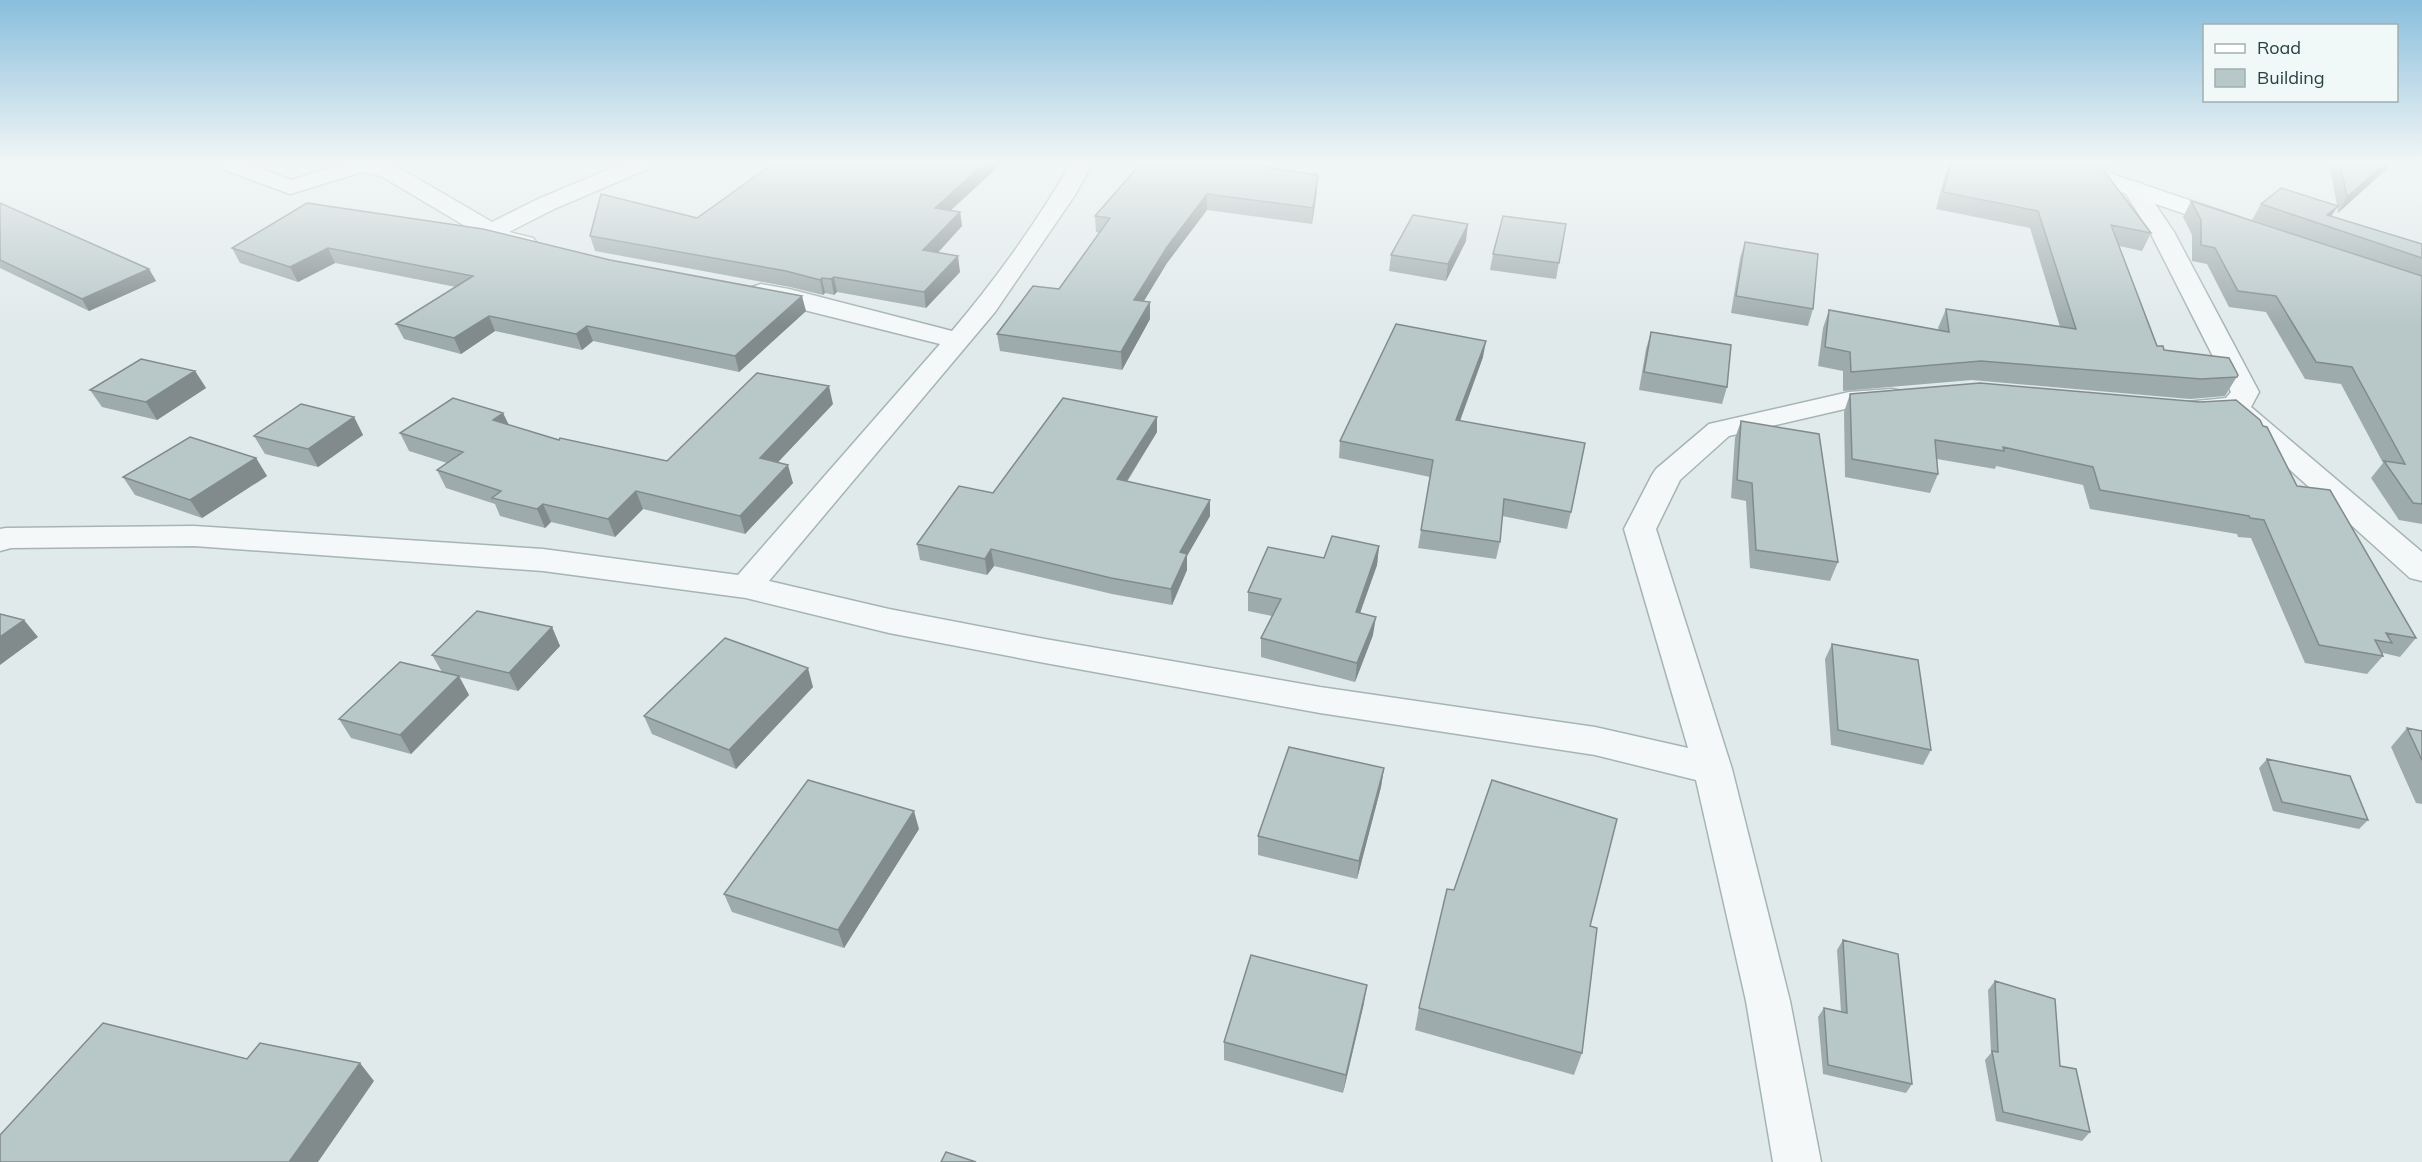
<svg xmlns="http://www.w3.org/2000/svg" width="2422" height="1162" font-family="Mulish,sans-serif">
	<rect width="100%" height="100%" fill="#e1eaeb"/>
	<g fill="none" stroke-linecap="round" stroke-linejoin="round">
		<g stroke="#a6b4b5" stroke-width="3">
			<path id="minor" d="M216 163H246L291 180 346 163H380L396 166 492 222 538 199 624 163H653L650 168 554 209 509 232 533 238 537 243 533 248 525 250 480 239 477 233 381 176 362 172 290 194 219 168Z
				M1071 163H1093L1075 195 995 312 769 581 889 609 1045 639 1320 687 1595 727 1688 748 1624 529 1652 475 1656 469 1709 424 1849 392 1892 389 1902 391 1906 397 1902 403 1849 408 1729 436 1680 480 1656 529 1732 769 1790 1001 1821 1162H1773L1746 1001 1696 780 1595 755 1320 713 1045 663 889 633 746 598 543 571 194 546 11 548 0 551V529L6 528 194 526 543 549 738 575 940 344 752 297 748 292 752 287 761 284 789 289 952 331C996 279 1037 222 1071 163Z
				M2133 181 2141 183 2174 232 2259 392 2251 407 2422 552V581L2410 578 2229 415 2197 416 2187 414 2183 408 2187 402 2226 398 2231 392 2150 232 2122 188 2125 183Z"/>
		</g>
		<g stroke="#a0b7b7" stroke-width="3">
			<path id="primary" d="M2048 163H2079L2239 217 2243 222 2239 227 2231 229 2223 227 2051 168Z"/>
		</g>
		<use href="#minor" fill="#f4f8f9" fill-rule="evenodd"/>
		<use href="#primary" fill="#fff" fill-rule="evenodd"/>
	</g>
	<path fill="#9eabac" d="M1002 163 951 210 960 212 962 226 938 253 960 272 926 308 837 292 834 295 825 293 823 295 790 287 595 251 590 236 697 218Z
		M1141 163 1317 191 1312 224 1207 210 1167 263 1144 301 1150 319 1122 370 1000 351 997 334 1059 289 1100 233 1096 232 1095 216Z
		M1755 163H1792L1791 167Z
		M1948 163H2115L2106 170 2101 168 2151 233 2142 251 2119 246 2157 346 2164 350 2238 375 2225 396 2190 399 1972 380 1843 391V371L1818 366 1823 328 1829 310 1939 330 1938 328 1946 309 2060 327 2030 228 1936 209Z
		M2329 163H2393L2338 213 2337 207 2331 216 2422 244V524L2399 520 2371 478 2383 463 2341 384 2305 379 2266 312 2229 307 2207 264 2192 261V235L2183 217 2191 201 2347 252 2252 220 2261 204 2337 205Z
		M0 203 149 269 156 281 89 311 0 268Z
		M307 203 806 311 739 372 593 341 582 350 495 331 461 354 404 339 396 324 456 287 335 263 298 282 240 263 232 248Z
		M1566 224 1556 279 1490 270 1493 254Z
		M1466 241 1446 281 1389 271 1391 255Z
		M1745 242 1813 309 1808 326 1731 313 1740 258Z
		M1651 332 1727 387 1722 404 1639 390 1646 349Z
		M1483 357 1460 421 1571 512 1567 529 1502 516 1500 542 1496 559 1418 548 1430 477 1339 458 1340 441Z
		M195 371 206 388 157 420 102 407 90 390Z
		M1850 394 2297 486 2416 638 2400 657 2383 653V656L2367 674 2305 663 2251 538 2238 537 2237 534 2090 509 2083 485 1996 466 1995 469 1937 459 1938 474 1930 493 1845 477 1844 412Z
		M833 404 778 462 793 483 745 534 643 509 615 537 551 522 545 528 500 516 495 504 446 488 437 470 447 463 409 451 400 433 503 413 509 425 559 440 667 461Z
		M354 417 363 435 318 467 265 454 254 436Z
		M1157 417V432L1127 482 1210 516 1187 556V570L1172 605 1112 594 994 566 987 575 920 560 917 544 993 493Z
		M1741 421 1838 562 1830 581 1750 568 1746 501 1731 498 1735 438Z
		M256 458 267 476 202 518 135 495 123 477Z
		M1379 546 1377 565 1360 613 1373 635 1355 682 1261 657V638L1272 616 1248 611V592L1324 558Z
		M552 627 560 646 518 691 459 677 469 695 411 754 351 738 339 719 442 672 432 655Z
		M1832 644 1931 750 1923 765 1831 745 1825 659Z
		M813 687 736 769 652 734 644 716Z
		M2407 728 2422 731V804L2416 803 2391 747Z
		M2267 759 2368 820 2359 829 2273 811 2259 768Z
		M1384 768 1381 787 1357 879 1258 855V836Z
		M919 829 844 948 732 912 724 894Z
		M1454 890 1590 926 1582 1053 1574 1075 1415 1030 1419 1008Z
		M1843 940 1912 1084 1906 1093 1823 1074 1818 1017 1824 1008 1841 1012 1837 950Z
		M1995 981 2060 1066 2090 1132 2082 1141 1996 1121 1985 1060 1991 1053 1988 990Z
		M1364 1003 1343 1093 1224 1060V1042Z"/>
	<path fill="#818b8c" d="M985 163H1002L937 223 935 208Z
		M2109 163H2115L2106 170Z
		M2386 163H2393L2338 213 2347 197Z
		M1318 175 1317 191 1312 224 1313 208Z
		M1207 194V210L1167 263 1134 317V300L1167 247Z
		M2338 206 2328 221 2327 215Z
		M960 212 962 226 926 265 923 250Z
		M1468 224 1466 241 1446 281 1448 264Z
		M328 248 335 263 298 282 290 267Z
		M958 256 960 272 926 308 924 292Z
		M149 269 156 281 89 311 82 299Z
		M834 277 837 292 834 295 831 279Z
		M822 278 825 293 823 295 820 280Z
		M802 296 806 311 739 372 735 356Z
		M1150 302V319L1122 370 1121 352Z
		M489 316 495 331 461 354 454 338Z
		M587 326 593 341 582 350 576 334Z
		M1486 341 1483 357 1454 437 1456 420Z
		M195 371 206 388 157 420 146 402Z
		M829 386 833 404 765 476 760 458Z
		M503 413 511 430 493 420Z
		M354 417 363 435 318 467 308 449Z
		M1157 417V432L1118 495 1117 479Z
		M256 458 267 476 202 518 190 500Z
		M788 465 793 483 745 534 740 516Z
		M636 491 643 509 615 537 608 519Z
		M1210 500V516L1187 556V570L1172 605 1171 589 1180 552Z
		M543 504 551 522 545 528 537 509Z
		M1379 546 1377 565 1354 630 1356 612Z
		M991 549 994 566 987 575 985 559Z
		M1376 617 1373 635 1355 682 1357 663Z
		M24 620 38 637 0 665V637Z
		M552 627 560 646 518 691 509 673Z
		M808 668 813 687 736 769 729 750Z
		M459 676 469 695 411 754 400 735Z
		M1384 768 1381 787 1357 879 1359 861Z
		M914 811 919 829 844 948 838 930Z
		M1367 985 1364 1003 1343 1093 1346 1075Z
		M360 1063 374 1081 318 1162H289Z"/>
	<path fill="#b8c7c8" stroke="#818b8c" stroke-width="1.5" d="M774 163H985L935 208 960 212 923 250 958 256 924 292 834 277 831 279 822 278 820 280 786 271 590 236 601 194 697 218Z
		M1141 163H1242L1318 175 1313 208 1207 194 1167 247 1134 300 1150 302 1121 352 997 334 1033 286 1059 289 1110 218 1095 216Z
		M1951 163H2086L2101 167 2151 233 2111 225 2157 346H2163L2164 350 2229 358 2238 375 2237 377 2201 379 1981 361 1851 372 1850 352 1825 347 1829 310 1949 332 1946 309 2076 329 2038 211 1943 192Z
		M2340 163H2386L2347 197Z
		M2281 188 2338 206 2327 215 2422 244V258L2261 204Z
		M2191 201 2422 276V504L2413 503 2384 461 2405 464 2352 367 2316 362 2276 296 2238 291 2215 248 2201 245V220Z
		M0 203 149 269 82 299 0 260Z
		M307 203 483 229 610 260 802 296 735 356 587 326 576 334 489 316 454 338 396 324 473 276 328 248 290 267 232 248Z
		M1413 215 1468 224 1448 264 1391 255Z
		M1503 216 1566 224 1559 263 1493 254Z
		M1745 242 1818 254 1813 309 1736 296Z
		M1396 324 1486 341 1456 420 1585 443 1571 512 1504 499 1500 542 1421 530 1433 460 1340 441Z
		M1651 332 1731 345 1727 387 1644 372Z
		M141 359 195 371 146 402 90 390Z
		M757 373 829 386 760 458 788 465 740 516 636 491 608 519 543 504 537 509 492 498 501 491 437 470 463 452 400 433 453 398 503 413 493 420 559 440 560 438 667 461Z
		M1980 383 2200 402 2236 400 2260 420 2263 426 2267 427 2297 486 2330 490 2416 638 2386 633 2392 643 2375 640 2383 656 2319 645 2264 520 2250 518 2249 516 2100 490 2093 467 2003 447 2004 451 1935 440 1938 474 1852 459 1850 394Z
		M1063 398 1157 417 1117 479 1210 500 1180 552 1187 554 1171 589 1111 578 991 549 985 559 917 544 959 486 993 493Z
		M301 404 354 417 308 449 254 436Z
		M1741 421 1819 434 1838 562 1756 550 1752 483 1737 480Z
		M190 437 256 458 190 500 123 477Z
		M1332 536 1379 546 1356 612 1376 617 1357 663 1261 638 1281 599 1248 592 1268 547 1324 558Z
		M477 611 552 627 509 673 432 655Z
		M0 614 24 620 0 637Z
		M725 638 808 668 729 750 644 716Z
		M1832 644 1918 660 1931 750 1838 730Z
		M400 662 459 676 400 735 339 719Z
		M2407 728 2422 731V760Z
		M1289 747 1384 768 1359 861 1258 836Z
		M2267 759 2350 776 2368 820 2282 802Z
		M808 780 914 811 838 930 724 894Z
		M1492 780 1617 819 1590 926 1597 928 1582 1053 1419 1008 1447 889 1454 890Z
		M1843 940 1898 954 1912 1084 1828 1065 1824 1008 1847 1013Z
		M1251 955 1367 985 1346 1075 1224 1042Z
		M1995 981 2055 999 2060 1066 2076 1069 2090 1132 2003 1112 1992 1051 1998 1052Z
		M103 1023 247 1059 260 1043 360 1063 289 1162H0V1135Z
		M946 1152 976 1162H941Z"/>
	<linearGradient id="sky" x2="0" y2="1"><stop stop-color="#89bedc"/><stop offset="0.5" stop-color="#f2f6f6"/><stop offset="1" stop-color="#f2f6f6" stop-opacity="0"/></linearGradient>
	<rect width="2422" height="325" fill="url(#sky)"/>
	<rect x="2203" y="24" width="195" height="78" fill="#f1f8f8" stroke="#a1afb0" stroke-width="1.5"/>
	<rect x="2215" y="44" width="30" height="9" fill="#ffffff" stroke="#a1afb0" stroke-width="1.5"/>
	<text x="2257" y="54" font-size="18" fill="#294243">Road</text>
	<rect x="2215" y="69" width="30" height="18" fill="#b8c7c8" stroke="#a1afb0" stroke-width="1.5"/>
	<text x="2257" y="84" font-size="18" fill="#294243">Building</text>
</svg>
